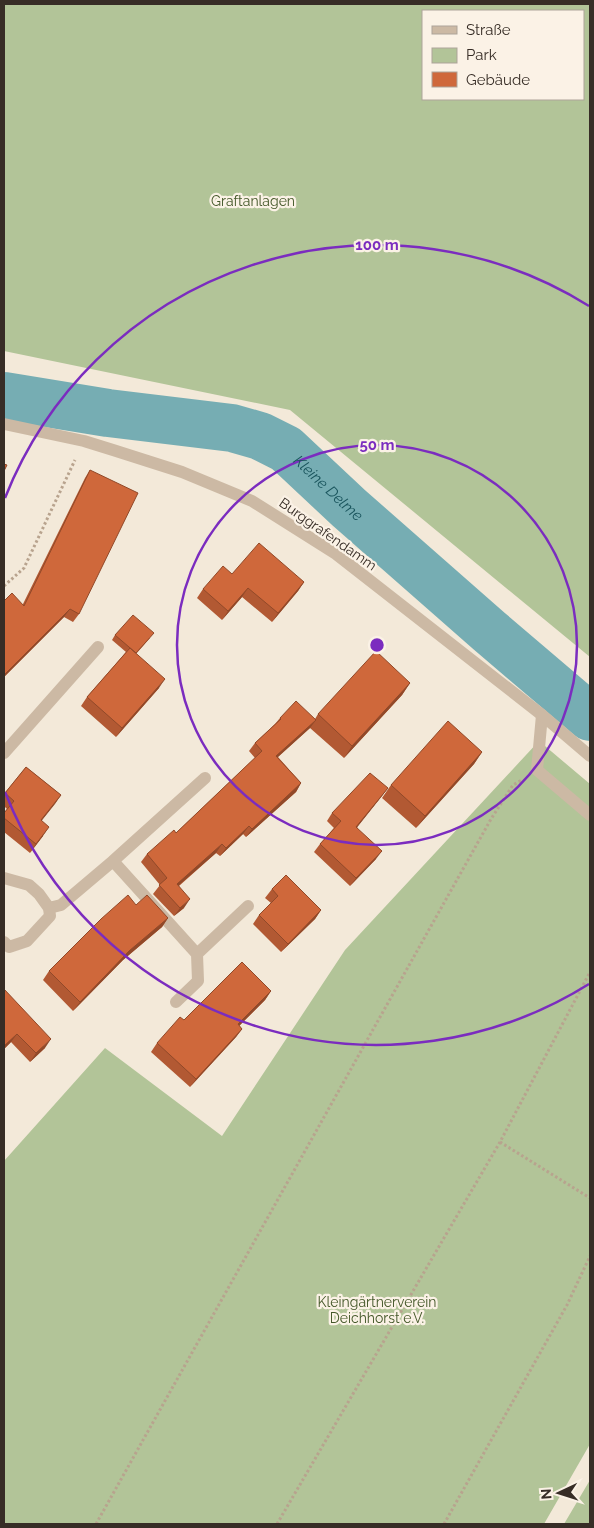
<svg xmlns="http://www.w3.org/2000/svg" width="594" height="1528" font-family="Raleway,sans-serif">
	<rect width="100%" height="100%" fill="#f3e9d9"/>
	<path fill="#b2c498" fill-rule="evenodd" d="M4 4H590V657L290 410 4 351ZM423 11H583V99H423Z
		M539 741 590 784V1444L544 1524H4V1161L105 1048 222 1136 345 950Z
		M590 1480V1524H564Z"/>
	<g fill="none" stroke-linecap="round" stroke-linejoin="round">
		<path stroke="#76adb3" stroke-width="48" id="s1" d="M4 396 108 413 232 428 260 436 286 449 349 508 489 631 590 717"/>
		<path stroke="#b8a38e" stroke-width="3" stroke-dasharray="2.5 2.5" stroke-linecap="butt" d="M4 586 24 568 75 460
			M500 1142 590 1198
			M96 1524 491 819 513 785 522 780
			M277 1524 500 1142 590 972
			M444 1524 567 1305 590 1256"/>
		<path stroke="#ccb9a4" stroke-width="12" d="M542 715 537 770 590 815
			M4 753 98 647
			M113 861 205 778
			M49 908 61 905 113 861 197 954 248 906
			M176 1002 198 981 197 954"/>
		<path stroke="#ccb9a4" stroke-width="12" d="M4 424 84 441 113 450 182 472 252 501 336 554 542 715 590 756
			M4 878 29 885 39 894 49 908 50 916 27 941 9 947 4 942"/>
	</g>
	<path fill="#b25933" d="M90 470 79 614 73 622 64 617 4 677 23 604 85 478Z
		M232 574 304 582 298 591 272 622 242 597 222 620 197 598 203 589Z
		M115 635 150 638 136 654 159 688 116 737 81 706 87 697 126 652 112 640Z
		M410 683 402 695 344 758 310 728 278 757 301 783 296 792 246 837 243 834 220 856 216 853 179 886 184 908 174 916 153 894 160 885 141 862 147 854 176 833 255 758 249 751 255 743 275 724 280 718 315 719 318 714Z
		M482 752 474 764 416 828 382 798 391 785Z
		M26 767 61 795 41 821 43 836 30 853 4 832V813L7 809 4 806V794Z
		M388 788 357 827 376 859 350 886 314 852 320 844 334 828 327 821 332 813Z
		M272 889 321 910 315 919 281 952 253 924 259 915 271 903 265 898Z
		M136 905 168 918 162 927 123 960 73 1011 43 980 49 971Z
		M4 989 45 1048 30 1062 11 1042 4 1049Z
		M271 991 265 1000 239 1026 242 1029 236 1037 190 1087 151 1052 157 1043 184 1020Z"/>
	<path fill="#914929" d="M304 582 298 591 272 622 278 613Z
		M248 588 242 597 222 620 228 611Z
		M70 609 64 617 4 677V675Z
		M165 679 159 688 116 737 122 728Z
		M410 683 402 695 344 758 352 746Z
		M316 720 310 728 270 764 276 756Z
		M482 752 474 764 416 828 425 816Z
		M301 783 296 792 246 837 252 829Z
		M388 788 382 796 351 835 356 827Z
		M61 795 55 804 35 829 41 820Z
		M249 826 243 834 220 856 226 848Z
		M49 827 43 836 30 853 36 844Z
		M222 844 216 853 171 892 177 884Z
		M382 851 376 859 350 886 356 878Z
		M190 899 184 908 174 916 180 908Z
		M321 910 315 919 281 952 288 944Z
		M168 918 162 927 123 960 73 1011 80 1002 129 951Z
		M271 991 265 1000 232 1033 238 1024Z
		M242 1029 236 1037 190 1087 196 1079Z
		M17 1034 11 1042 4 1049V1046Z
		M51 1039 45 1048 30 1062 36 1053Z"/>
	<path fill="#cf683b" stroke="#914929" d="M4 464 7 465 4 471Z
		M90 470 138 493 79 614 70 609 4 675V601L12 593 24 606Z
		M259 543 304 582 278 613 248 588 228 611 203 589 223 566 232 574Z
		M133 615 154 633 136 653 115 635Z
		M130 648 165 679 122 728 87 697Z
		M376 651 410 683 352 746 318 714Z
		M296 701 316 720 276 756 301 783 252 829 249 826 226 848 222 844 177 884 190 899 180 908 159 885 167 878 147 854 174 830 176 833 262 751 255 743 281 719 280 718Z
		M448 721 482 752 425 816 391 785Z
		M26 767 61 795 41 820 49 827 36 844 4 818V813L14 801 5 793Z
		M370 773 388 788 356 827 382 851 356 878 320 844 341 821 332 813Z
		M286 875 321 910 288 944 259 915 278 896 272 889Z
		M128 895 136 905 147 895 168 918 129 951 80 1002 49 971 101 919Z
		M242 962 271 991 238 1024 242 1029 196 1079 157 1043 180 1017 184 1020Z
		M4 989 51 1039 36 1053 17 1034 4 1046Z"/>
	<g fill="none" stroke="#7b2cbf" stroke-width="2.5">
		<circle cx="377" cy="645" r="200"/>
		<path d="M589 984A400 400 0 0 1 5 792M5 498A400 400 0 0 1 589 306"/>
	</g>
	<g text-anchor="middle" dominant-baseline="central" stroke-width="4.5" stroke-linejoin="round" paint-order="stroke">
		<g font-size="14" fill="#435728" stroke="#fbf2e6">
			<text x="253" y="201">Graftanlagen</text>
			<text x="377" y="1302">Kleingärtnerverein<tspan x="377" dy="16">Deichhorst e.V.</tspan></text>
		</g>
		<g font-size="14" fill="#372d26" stroke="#fbf2e6">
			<text transform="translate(328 534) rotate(35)">Burggrafendamm</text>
		</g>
		<g font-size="15" font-style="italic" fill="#19545c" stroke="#fbf2e6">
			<text stroke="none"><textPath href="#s1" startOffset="346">Kleine Delme</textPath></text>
		</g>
	</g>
	<circle cx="377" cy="645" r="8" fill="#7b2cbf" stroke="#fbf2e6" stroke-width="2.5"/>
	<g font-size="15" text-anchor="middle" font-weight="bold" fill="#7b2cbf" stroke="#fbf2e6" stroke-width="4.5" stroke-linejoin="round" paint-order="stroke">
		<text x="377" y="250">100 m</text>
		<text x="377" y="450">50 m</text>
	</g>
	<rect width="594" height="1528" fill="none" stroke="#372d26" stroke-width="10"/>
	<rect x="422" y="10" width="162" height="90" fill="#fbf2e6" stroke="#ada399"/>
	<rect x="432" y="26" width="25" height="8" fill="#ccb9a4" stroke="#ada399"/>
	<text x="466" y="35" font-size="15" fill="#372d26">Straße</text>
	<rect x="432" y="48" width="25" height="15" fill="#b2c498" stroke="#ada399"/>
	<text x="466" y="60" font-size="15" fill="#372d26">Park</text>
	<rect x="432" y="72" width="25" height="15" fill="#cf683b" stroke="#ada399"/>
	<text x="466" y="85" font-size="15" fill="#372d26">Gebäude</text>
	<g transform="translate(559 1493) rotate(266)" stroke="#fbf2e6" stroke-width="4" paint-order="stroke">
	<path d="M0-4L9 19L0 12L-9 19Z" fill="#372d26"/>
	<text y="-8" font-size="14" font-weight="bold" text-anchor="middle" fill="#372d26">N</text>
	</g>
</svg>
